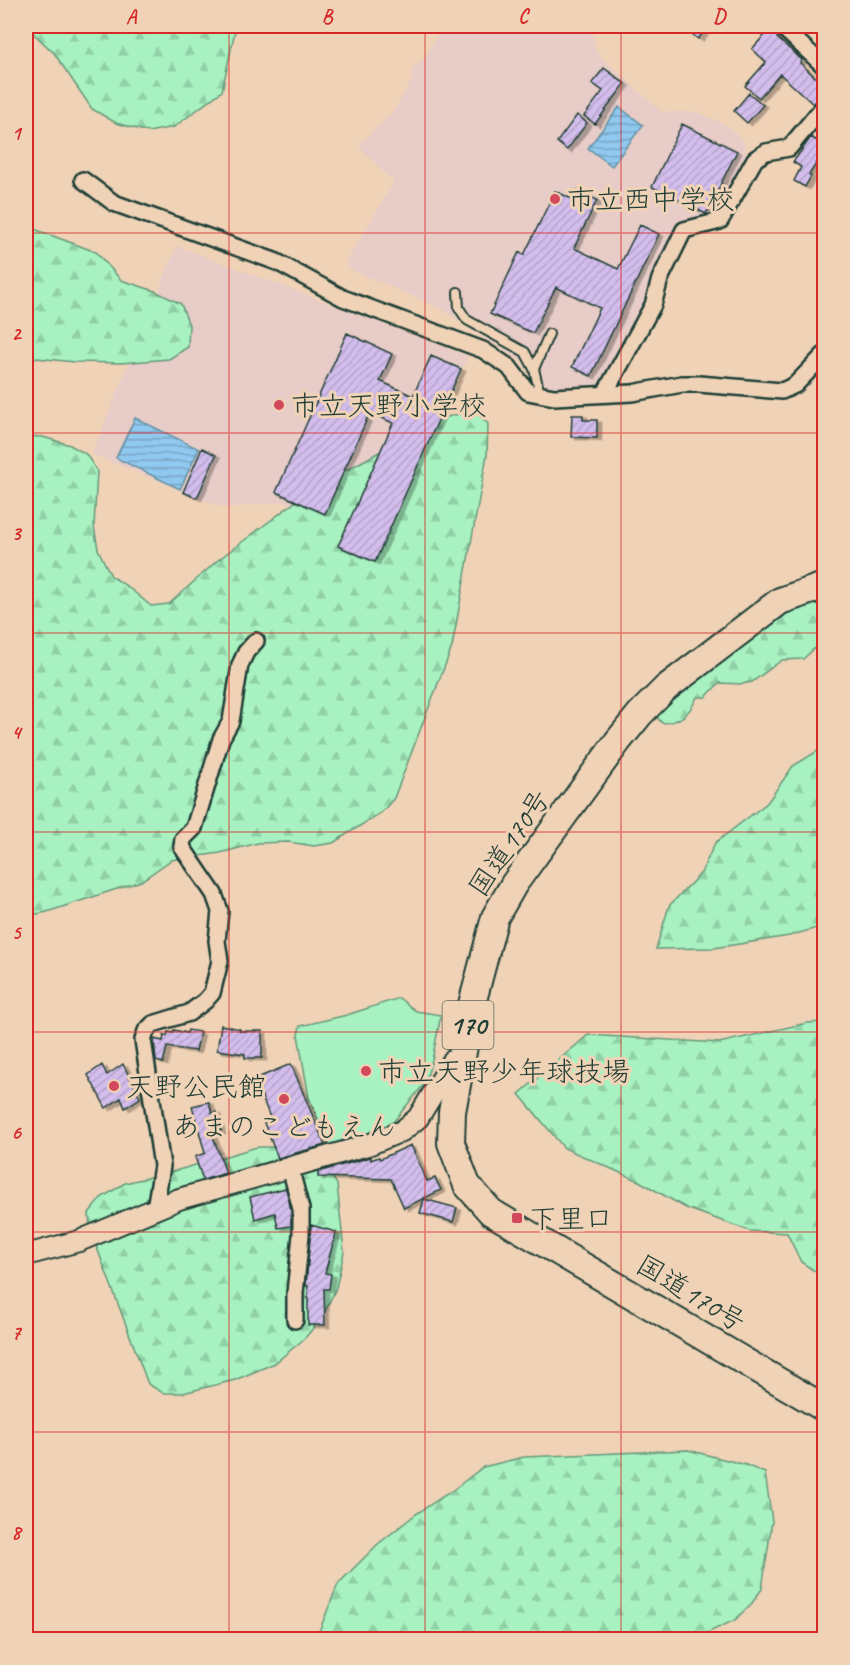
<svg xmlns="http://www.w3.org/2000/svg" width="850" height="1665" font-family="Caveat,'Klee One',sans-serif">
	<defs>
		<pattern id="forest-firs" width="22" height="20" patternUnits="userSpaceOnUse" patternTransform="scale(1.5)"><rect width="22" height="20" fill="#a8f1c0"/><path d="M5 1l3.5 6h-7zM16 11l3.5 6h-7z" fill="#90d0a6"/></pattern>
		<pattern id="water-rules" width="6" height="5" patternUnits="userSpaceOnUse" patternTransform="scale(1.5)"><rect width="6" height="5" fill="#90c9ef"/><path d="M0 2.5h6" fill="none" stroke="#75a4c2"/></pattern>
		<pattern id="building-hatch" width="6" height="6" patternUnits="userSpaceOnUse" patternTransform="scale(1.5)"><rect width="6" height="6" fill="#d3bdec"/><path d="M-1 1l2-2M0 6l6-6M5 7l2-2" fill="none" stroke="#b5a3cb"/></pattern>
		<filter id="shadow"><feDropShadow dx="4.5" dy="2.5" stdDeviation="0" flood-color="#0004"/></filter>
	</defs>
	<rect width="100%" height="100%" fill="#f0d3b7"/>
	<filter id="ink" filterUnits="userSpaceOnUse"><feTurbulence type="fractalNoise" baseFrequency=".0167" numOctaves="2"/><feDisplacementMap in="SourceGraphic" scale="12" xChannelSelector="R" yChannelSelector="G"/><feConvolveMatrix kernelMatrix="1 2 1 2 8 2 1 2 1" color-interpolation-filters="sRGB"/></filter>
	<g filter="url(#ink)">
		<path fill="#e7ccc7" d="M443 26H591L596 52 662 112H697L727 125 742 139 746 151 743 172 716 216 679 224 646 310 607 383 595 389 557 390 532 379 522 361 474 332 442 309 350 269 346 262 394 182 359 147 360 144 393 112 411 82 412 68 423 60Z
			M177 246 468 356 385 543 286 502 224 508 92 454Z"/>
		<path fill="url(#forest-firs)" stroke="#64977a" stroke-width="1.5" d="M26 26H236L222 91 174 127 148 132 116 123 92 109 54 53Z
			M26 226 96 252 121 280 155 291 181 304 189 325 188 347 169 359 121 363 75 362 26 357Z
			M476 411 488 424 487 455 452 647 394 798 382 812 333 843 314 846 288 842 258 843 220 853 171 860 141 881 47 912 26 916V436L43 437 70 445 86 454 97 471 94 527 98 549 111 576 128 587 151 606 169 604 218 560 303 496 343 472 392 445 426 423 458 414Z
			M824 594V645L814 649 803 659 782 660 752 682 742 684 719 683 706 697H697C690 713 680 723 662 723L654 714 779 611Z
			M824 747V926L789 936 714 948 656 949 669 906 701 873 715 843 767 803 793 766Z
			M824 1022V1277L801 1262 787 1233 750 1231 686 1208 639 1181 564 1148 519 1094 588 1035 719 1043 807 1023Z
			M257 1147H293L316 1155 337 1184 344 1252 336 1288 322 1318 304 1339 275 1363 235 1380 183 1393H163L148 1384 90 1229 89 1213 101 1198 125 1183 175 1171Z
			M688 1450 746 1465 765 1473 772 1521 762 1589 752 1603 735 1620 692 1640 316 1639 338 1584 378 1544 416 1514 453 1490 483 1467 524 1457Z"/>
		<path fill="#a8f1c0" stroke="#64977a" stroke-width="1.5" d="M399 998 416 1011 441 1015 432 1060 425 1083 394 1121 374 1137 330 1148 309 1098 298 1035 300 1026 347 1015Z"/>
		<path fill="url(#water-rules)" stroke="#6391a4" stroke-width="1.5" d="M619 107 643 125 612 166 588 148Z
			M135 418 199 449 180 489 116 458Z"/>
		<path fill="url(#building-hatch)" stroke="#1f3d34" stroke-width="1.5" filter="url(#shadow)" d="M682 26H709L698 39Z
			M770 29 778 37 777 38 802 60 800 63 825 86V93L813 104 780 74 759 98 745 86 766 62 752 49Z
			M604 68 625 84 595 124 584 116 603 91 592 83Z
			M749 93 763 105 747 123 734 111Z
			M577 115 587 123 567 150 557 142Z
			M682 124 737 151 706 214 652 187Z
			M811 137 825 146V150L809 175 811 176 805 187 794 181 801 167 793 162Z
			M577 190 597 200 574 248 618 269 640 225 659 234 591 376 572 367 600 308 556 287 533 333 490 314 519 252 524 255 555 191 572 199Z
			M347 333 392 354 380 381 413 396 431 356 461 369 375 562 338 546 393 423 370 412 325 514 276 492Z
			M572 415H583V420H597V438L571 437Z
			M202 448 216 455 197 498 183 492Z
			M221 1025 240 1029V1031H262V1058H245V1054L217 1050Z
			M174 1030 187 1033 188 1030 200 1032 196 1051 167 1047 163 1063 156 1061 154 1039 163 1041 164 1035 167 1036 168 1032 173 1033Z
			M123 1064 140 1098 125 1108 121 1098 106 1108 88 1075 102 1065 107 1075Z
			M291 1064 325 1145 278 1158 264 1123 271 1120 255 1079Z
			M209 1102 212 1113 216 1112 221 1132 212 1134 226 1173 203 1180 195 1157 205 1153 192 1106Z
			M411 1145 427 1181 435 1178 441 1190 404 1208 391 1179 318 1177V1172L371 1157V1160L379 1157 380 1159Z
			M286 1188 291 1210V1226L278 1228 275 1213 255 1219 250 1197Z
			M424 1199 457 1208 453 1222 420 1213Z
			M311 1225 336 1232 325 1273 331 1274 329 1289H324L325 1325H308V1286H306Z"/>
		<g fill="none" stroke-linecap="round" stroke-linejoin="round">
			<g stroke="#1f3d34" stroke-width="12">
				<path id="service" d="M458 292 459 308 467 320 525 352 534 369 540 394
					M534 369 549 334"/>
			</g>
			<g stroke="#1f3d34" stroke-width="20">
				<path id="minor" d="M781 26 824 66
					M83 180 114 203 277 262 343 298 483 350 509 367 528 392 554 397 632 393 682 384H699L782 391 795 385 824 355
					M605 393 653 305 660 279 684 230 720 221 755 159 766 152 789 148 824 106
					M290 1167 301 1209V1235L295 1293V1320
					M155 1209 162 1166 143 1040 146 1031 153 1024 189 1013 205 1001 212 993 220 961 217 941 220 911 214 894 182 847 183 839 194 828 221 739 231 721 240 665 246 652 256 641"/>
			</g>
			<g stroke="#1f3d34" stroke-width="24">
				<path id="tertiary" d="M26 1255 79 1241 179 1199 368 1145 402 1131 418 1118 454 1059 462 1056"/>
			</g>
			<g stroke="#1f3d34" stroke-width="30">
				<path id="trunk" d="M824 586 780 601 666 688 640 714 618 741 514 884 495 917 471 1008 452 1112 451 1143 467 1185 491 1212 824 1408"/>
			</g>
			<use href="#service" stroke="#f0d3b7" stroke-width="8"/>
			<use href="#minor" stroke="#f0d3b7" stroke-width="15"/>
			<use href="#tertiary" stroke="#f0d3b7" stroke-width="20"/>
			<use href="#trunk" stroke="#f0d3b7" stroke-width="26"/>
		</g>
	</g>
	<path fill="none" stroke="#d62828" stroke-width="1.5" stroke-opacity="0.55" d="M229 26V1640M425 26V1640M621 26V1640M26 233H824M26 433H824M26 633H824M26 832H824M26 1032H824M26 1232H824M26 1432H824"/>
	<g fill="#d1495b" stroke="#f0d3b7" stroke-width="2">
		<circle cx="555" cy="199" r="6"/>
		<circle cx="279" cy="405" r="6"/>
		<circle cx="366" cy="1071" r="6"/>
		<circle cx="114" cy="1086" r="6"/>
		<circle cx="284" cy="1099" r="6"/>
		<rect x="511" y="1212" width="12" height="12" rx="3"/>
	</g>
	<g text-anchor="middle" dominant-baseline="central" stroke-width="6" stroke-linejoin="round" paint-order="stroke">
		<rect fill="#f0d3b7" stroke="#5e6a5b" stroke-width="1.5" x="442.5" y="1001" width="51" height="48" rx="4.5"/>
		<g font-size="27" font-weight="bold" fill="#1f3d34">
			<text x="468" y="1025">170</text>
		</g>
		<g font-size="28" fill="#1f3d34" stroke="#f0d3b7" text-anchor="start">
			<text x="567" y="199">市立西中学校</text>
			<text x="291" y="405">市立天野小学校</text>
			<text x="378" y="1071">市立天野少年球技場</text>
			<text x="126" y="1086">天野公民館</text>
			<text x="284" y="1126" text-anchor="middle">あまのこどもえん</text>
			<text x="529" y="1218">下里口</text>
		</g>
		<g font-size="28" fill="#1f3d34" stroke="#f0d3b7">
			<text transform="translate(509 843) rotate(-56)">国道170号</text>
			<text transform="translate(691 1293) rotate(31)">国道170号</text>
		</g>
	</g>
	<rect width="850" height="1665" fill="none" stroke="#f0d3b7" stroke-width="66"/>
	<rect x="33" y="33" width="784" height="1599" fill="none" stroke="#d62828" stroke-width="2"/>
	<g font-size="20" text-anchor="middle" font-weight="bold" fill="#d62828">
		<text x="131" y="23">A</text>
		<text x="327" y="23">B</text>
		<text x="523" y="23">C</text>
		<text x="719" y="23">D</text>
		<text x="16" y="140">1</text>
		<text x="16" y="340">2</text>
		<text x="16" y="540">3</text>
		<text x="16" y="739">4</text>
		<text x="16" y="939">5</text>
		<text x="16" y="1139">6</text>
		<text x="16" y="1339">7</text>
		<text x="16" y="1539">8</text>
	</g>
</svg>
